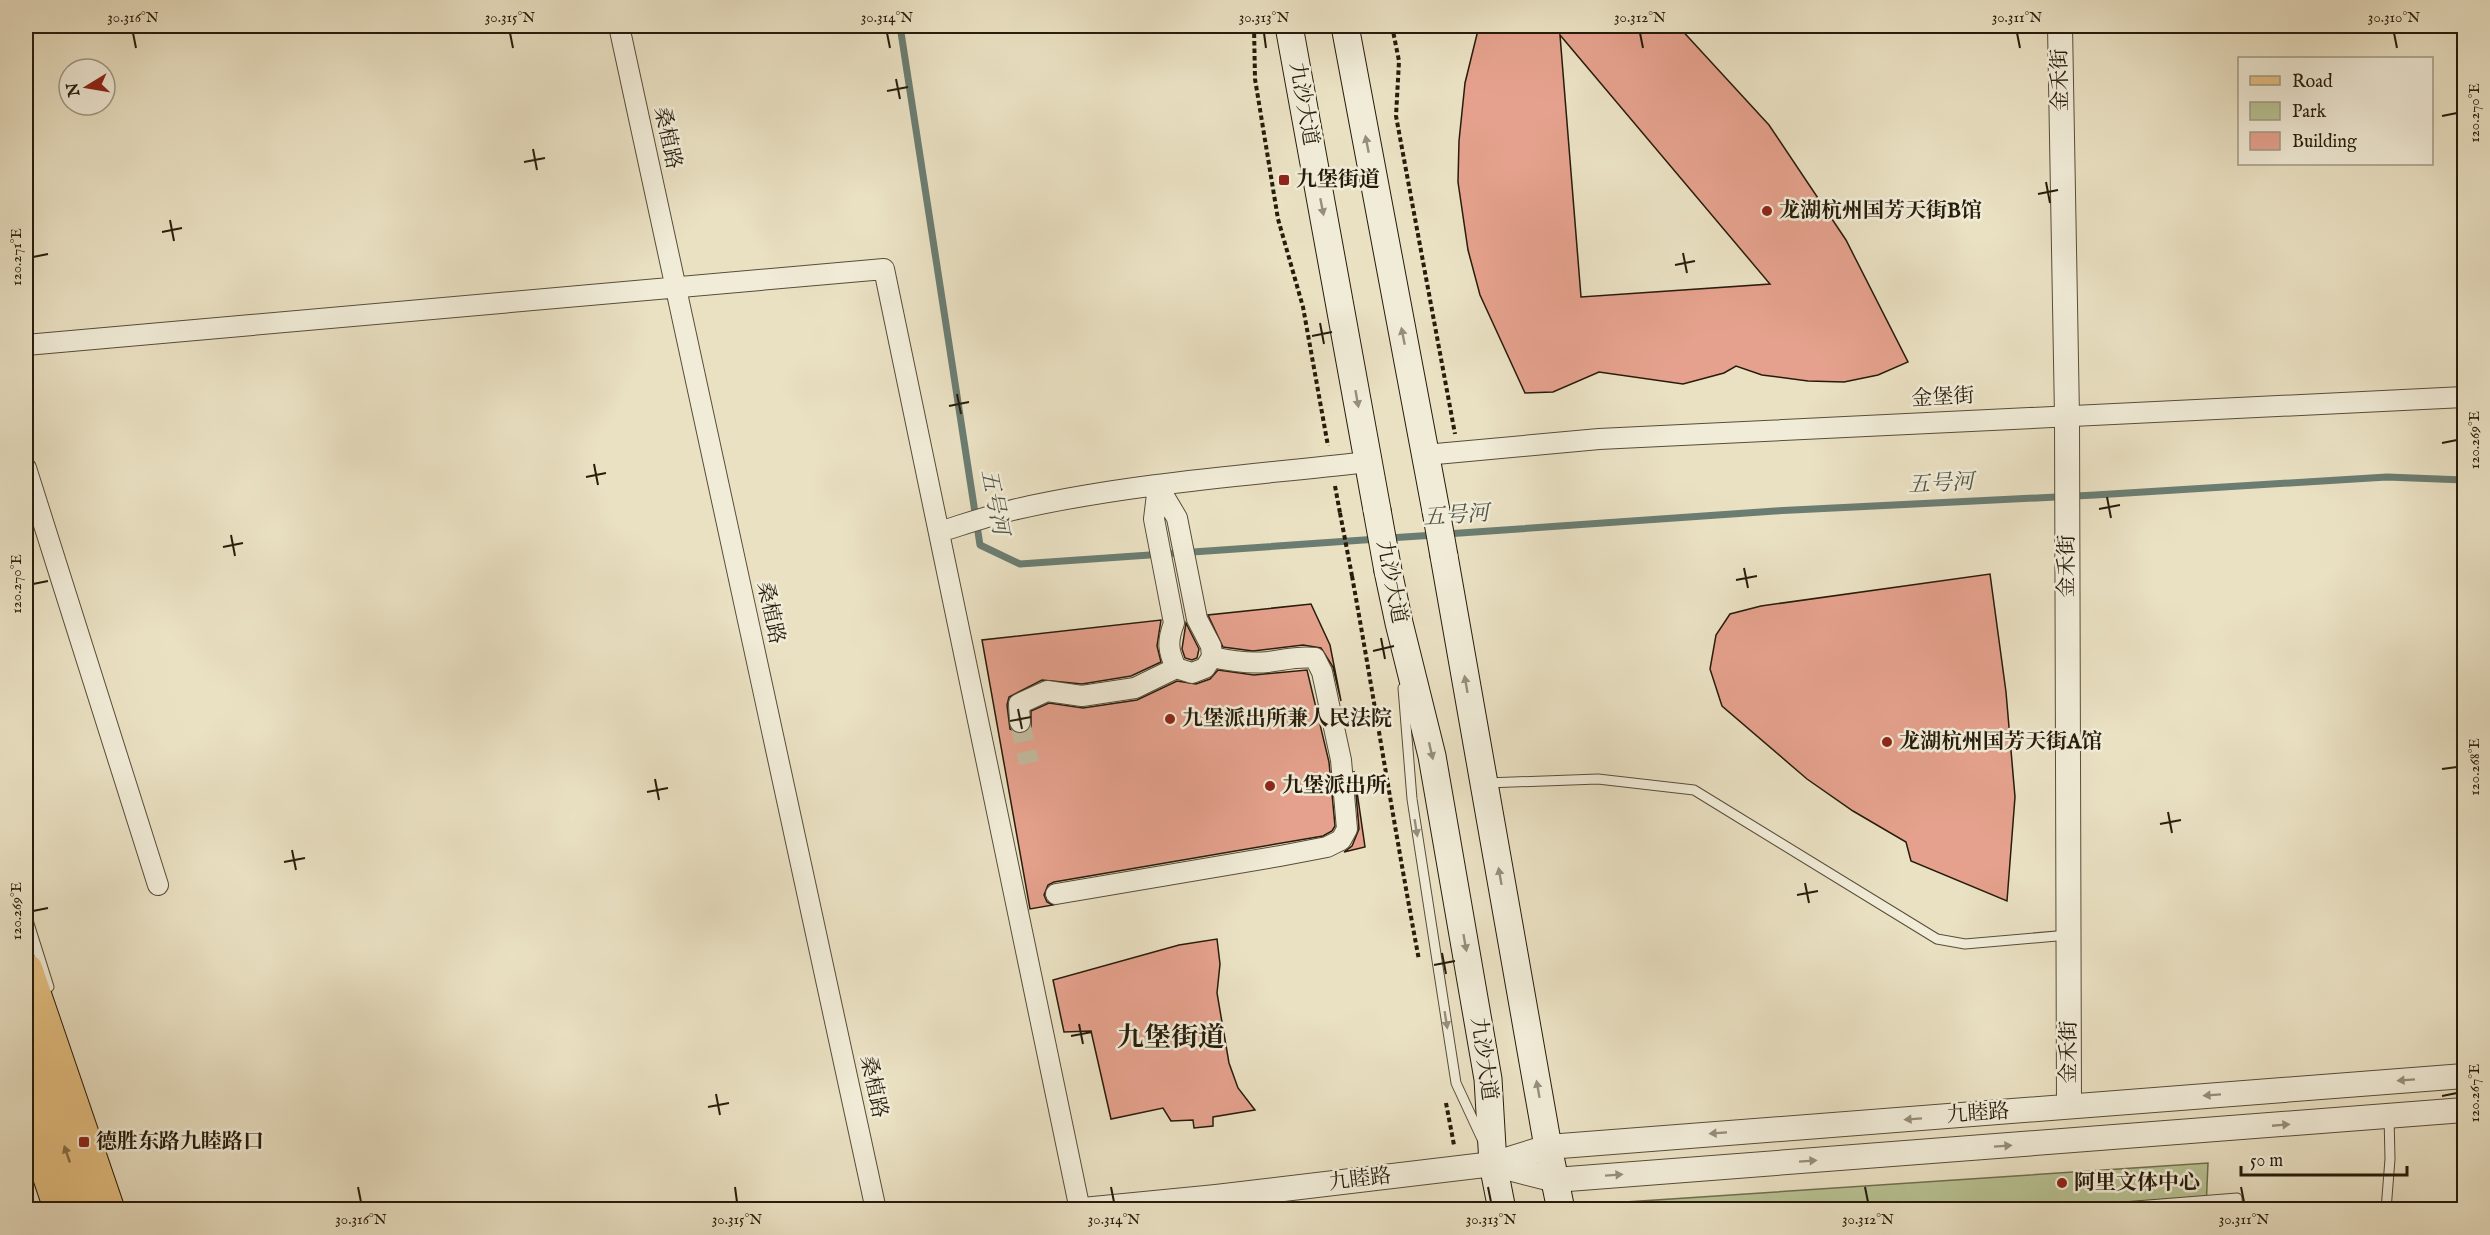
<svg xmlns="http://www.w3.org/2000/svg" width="2490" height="1235" font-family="'IM FELL English','Noto Serif SC',serif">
	<rect width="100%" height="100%" fill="#eae1c3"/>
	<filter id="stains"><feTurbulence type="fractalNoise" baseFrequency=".00333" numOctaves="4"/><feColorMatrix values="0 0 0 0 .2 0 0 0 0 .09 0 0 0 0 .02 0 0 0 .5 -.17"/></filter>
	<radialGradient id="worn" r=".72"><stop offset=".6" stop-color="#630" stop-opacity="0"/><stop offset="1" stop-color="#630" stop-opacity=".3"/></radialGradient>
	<path fill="#b8c293" stroke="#706f4f" stroke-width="1.5" d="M2208 1163 2206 1209 1628 1210 1626 1202Z"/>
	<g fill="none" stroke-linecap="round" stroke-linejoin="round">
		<path stroke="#6b7d72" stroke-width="7" d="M900 26 980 545 1020 564 1378 539
			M1446 534 1775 511 2095 495 2387 477 2464 480
			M1389 538 1435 535"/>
	</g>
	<path fill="#e5a18d" stroke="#271c0b" stroke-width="1.5" fill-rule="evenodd" d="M1479 26H1678L1769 125 1846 240 1908 362 1878 375 1844 382 1808 381 1762 375 1736 366 1724 373 1683 384 1599 372 1553 392 1525 393 1480 295 1468 250 1458 182 1459 141 1465 83ZM1560 35 1770 284 1581 297Z
		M1990 574 2006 692 2015 797 2007 901 1911 861 1906 842 1853 811 1807 779 1722 706 1710 669 1716 635 1730 614 1761 606Z
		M1311 604 1330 645 1341 701 1333 667 1321 648 1303 645 1253 651 1223 647 1208 615Z
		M1161 620 1157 646 1161 662 1131 676 1082 684 1042 680 1009 697 1007 705 1010 729 1020 734 1027 732 1031 727V711L1049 703 1083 708 1137 700 1177 681 1196 684 1210 679 1218 670 1254 675 1307 670 1329 762 1335 826 1332 831 1323 836 1054 882 1048 885 1044 895 1047 902 1053 905 1030 909 982 640Z
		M1186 623 1199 649 1197 658 1192 660 1185 658 1182 649Z
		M1354 771 1365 847 1344 852 1352 846 1359 829Z
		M1217 939 1220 964 1217 993 1229 1063 1238 1088 1255 1110 1213 1117V1126L1194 1128 1193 1120 1171 1121 1163 1108 1111 1119 1091 1031 1064 1032 1053 980 1179 945Z"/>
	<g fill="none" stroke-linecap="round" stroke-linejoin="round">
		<path stroke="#c3ba9e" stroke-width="20" stroke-dasharray="20 10" stroke-linecap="butt" d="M1020 722 1029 763"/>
		<g stroke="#584d39" stroke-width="11">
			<path id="service" d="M1403 688 1412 799 1456 1083 1482 1139
				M1486 783 1598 779 1694 790 1937 939 1965 944 2068 935
				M26 914 49 987
				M2085 1210 2237 1198 2238 1210
				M2386 1210 2390 1159 2389 1116"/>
		</g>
		<g stroke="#584d39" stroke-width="22">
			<path id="minor" d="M619 26 876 1210
				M26 345 884 269 1080 1210
				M1425 455 1599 439 2464 397
				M26 468 158 885
				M1158 486 1177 518 1197 619 1211 646 1212 657 1205 668 1192 673 1176 668C1168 651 1167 641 1174 623L1154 519Z
				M939 532C965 524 991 515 1017 509 1132 483 1252 475 1369 462
				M1020 722 1019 704 1047 691 1082 696 1135 688 1176 668
				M1056 894 1280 856 1327 847 1341 840 1347 829 1341 760 1322 672 1315 658C1298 656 1284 660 1268 662 1248 664 1230 661 1212 657"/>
		</g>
		<g stroke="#584d39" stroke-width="26">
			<path id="tertiary" d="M2060 26 2067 416 2069 1106
				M1493 1164 1555 1180 2464 1110
				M1083 1210 1216 1197 1493 1164 1548 1147 2464 1076"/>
		</g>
		<g stroke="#271c0b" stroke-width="29">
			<path id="secondary" d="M1289 26 1377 510
				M1345 26 1436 511
				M1444 556 1548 1147 1561 1210
				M1388 571 1399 623 1432 756 1488 1079 1493 1164 1502 1210"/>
		</g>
		<g stroke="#271c0b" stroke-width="32">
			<path id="primary" d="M26 1033 87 1210"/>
		</g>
		<g stroke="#271c0b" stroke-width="35">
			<path id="trunk" d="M26 970 108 1210
				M26 1107 61 1210"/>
		</g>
		<path stroke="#271c0b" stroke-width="4" stroke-dasharray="4.5 3" stroke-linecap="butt" d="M1254 26 1255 79 1278 219 1303 307 1328 446
			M1392 26 1399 61 1396 116 1455 434
			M1335 486 1340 513
			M1352 576C1375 704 1395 832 1419 960
			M1446 1103 1454 1145"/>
		<use href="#service" stroke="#f1ecd8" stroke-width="9"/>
		<use href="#minor" stroke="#f1ecd8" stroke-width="20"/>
		<use href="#tertiary" stroke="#f1ecd8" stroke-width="24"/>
		<use href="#secondary" stroke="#f1ecd8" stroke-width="27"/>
		<use href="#primary" stroke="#e5c082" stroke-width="30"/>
		<use href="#trunk" stroke="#e5c082" stroke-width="33"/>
		<g stroke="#271c0b" stroke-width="29" stroke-linecap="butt">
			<path id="secondary-bridge" d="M1377 510 1388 571
				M1436 511 1444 556"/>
		</g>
		<path stroke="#271c0b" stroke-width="4" stroke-dasharray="4.5 3" stroke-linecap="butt" d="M1340 513 1352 576"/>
		<use href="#secondary-bridge" stroke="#f1ecd8" stroke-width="27"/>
	</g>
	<defs><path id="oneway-solid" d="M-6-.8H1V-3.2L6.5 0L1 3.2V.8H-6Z" transform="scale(1.5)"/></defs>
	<g fill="#968e7c">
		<use href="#oneway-solid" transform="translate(1367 144) rotate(-101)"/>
		<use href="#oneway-solid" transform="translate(1322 207) rotate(79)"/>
		<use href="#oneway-solid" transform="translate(1403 336) rotate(-101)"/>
		<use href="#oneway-solid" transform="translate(1357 399) rotate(80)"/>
		<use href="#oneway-solid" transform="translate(1466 684) rotate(-100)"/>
		<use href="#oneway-solid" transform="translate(1431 751) rotate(77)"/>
		<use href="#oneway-solid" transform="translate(1416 828) rotate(81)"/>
		<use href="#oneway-solid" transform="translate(1500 876) rotate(-100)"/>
		<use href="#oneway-solid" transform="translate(1465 943) rotate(80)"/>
		<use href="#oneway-solid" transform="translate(1446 1020) rotate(81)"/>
		<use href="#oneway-solid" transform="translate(2406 1080) rotate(176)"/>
		<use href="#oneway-solid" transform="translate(1538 1089) rotate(-100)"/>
		<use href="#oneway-solid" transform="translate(2212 1095) rotate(176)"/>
		<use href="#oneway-solid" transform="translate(1913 1119) rotate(176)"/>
		<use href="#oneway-solid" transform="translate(2281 1125) rotate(-5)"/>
		<use href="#oneway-solid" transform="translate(1718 1133) rotate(176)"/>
		<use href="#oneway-solid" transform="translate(2003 1146) rotate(-4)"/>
		<use href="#oneway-solid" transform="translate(1808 1161) rotate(-4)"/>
		<use href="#oneway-solid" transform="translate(1614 1175) rotate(-4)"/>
	</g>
	<use fill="#866e46" href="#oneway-solid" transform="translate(67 1154) rotate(-109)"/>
	<path fill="none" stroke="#271c0b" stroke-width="2" d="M133 33 136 48M510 33 513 48M887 33 890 48M1264 33 1266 48M1640 33 1643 48M2017 33 2020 48M2394 33 2397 48M896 79 900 99M887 91 908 87M2442 116 2457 113M533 149 537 170M524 162 545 158M2046 182 2050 203M2038 194 2058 190M170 220 174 241M162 232 182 228M1683 253 1687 273M33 257 48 254M1675 265 1695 261M1320 323 1324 344M1312 336 1332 332M957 394 961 414M949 406 969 402M2442 443 2457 440M594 464 598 485M586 477 606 473M2107 497 2111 518M2099 509 2120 505M231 535 235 556M223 547 243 543M1744 568 1748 588M1736 580 1757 576M33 584 48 581M1381 638 1385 659M1373 651 1394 646M1018 709 1022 729M1010 721 1031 717M2442 769 2457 767M655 779 659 800M647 792 668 788M2168 812 2172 833M2160 824 2181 820M292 850 296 870M284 862 305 858M1805 883 1809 903M1797 895 1818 891M33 911 48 908M1442 953 1446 974M1434 965 1455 961M1079 1024 1083 1044M1071 1036 1092 1032M716 1094 720 1115M2442 1096 2457 1093M708 1107 729 1103M358 1187 361 1202M735 1187 737 1202M1111 1187 1114 1202M1488 1187 1491 1202M1865 1187 1868 1202M2241 1187 2244 1202"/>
	<g fill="#8f2418" stroke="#f1ecd8" stroke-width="2">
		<rect x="1278" y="174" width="12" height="12" rx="3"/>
		<circle cx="1767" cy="211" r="6"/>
		<circle cx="1170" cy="719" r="6"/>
		<circle cx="1887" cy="742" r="6"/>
		<circle cx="1270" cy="786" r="6"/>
		<rect x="78" y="1136" width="12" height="12" rx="3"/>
		<circle cx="2062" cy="1183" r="6"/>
	</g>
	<g text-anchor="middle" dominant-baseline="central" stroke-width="5" stroke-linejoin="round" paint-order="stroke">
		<g font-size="21" fill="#271c0b" stroke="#f1ecd8">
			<text transform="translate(2061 80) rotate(-91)">金禾街</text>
			<text transform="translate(1303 104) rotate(80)">九沙大道</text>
			<text transform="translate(667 138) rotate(78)">桑植路</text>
			<text transform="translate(1943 398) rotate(-3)">金堡街</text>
			<text transform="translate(2067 566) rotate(-90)">金禾街</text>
			<text transform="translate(1391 582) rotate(79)">九沙大道</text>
			<text transform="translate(770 613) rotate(78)">桑植路</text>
			<text transform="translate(2069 1052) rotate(-90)">金禾街</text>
			<text transform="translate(1483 1059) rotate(82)">九沙大道</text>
			<text transform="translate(873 1087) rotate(78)">桑植路</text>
			<text transform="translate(1978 1114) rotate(-4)">九睦路</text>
			<text transform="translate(1360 1180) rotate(-7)">九睦路</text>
		</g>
		<g font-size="21" font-weight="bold" fill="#271c0b" stroke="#f1ecd8" text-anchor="start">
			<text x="1296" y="180">九堡街道</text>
			<text x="1779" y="211">龙湖杭州国芳天街B馆</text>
			<text x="1182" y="719">九堡派出所兼人民法院</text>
			<text x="1899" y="742">龙湖杭州国芳天街A馆</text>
			<text x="1282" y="786">九堡派出所</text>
			<text x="96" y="1142">德胜东路九睦路口</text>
			<text x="2074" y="1183">阿里文体中心</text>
		</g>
		<g font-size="22" font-style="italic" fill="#4f5447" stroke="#f1ecd8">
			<text transform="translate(1941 484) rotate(-3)">五号河</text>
			<text transform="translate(994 502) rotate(79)">五号河</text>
			<text transform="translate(1456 516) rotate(-4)">五号河</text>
		</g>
		<g font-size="27" font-weight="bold" fill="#271c0b" stroke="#f1ecd8">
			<text x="1171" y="1039">九堡街道</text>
		</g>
	</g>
	<rect width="2490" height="1235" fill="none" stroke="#eae1c3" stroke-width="66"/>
	<rect x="2238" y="57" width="195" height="108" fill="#f1ecd8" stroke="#a09986" stroke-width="1.5"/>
	<rect x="2250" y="76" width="30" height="9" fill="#e5c082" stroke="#a09986" stroke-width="1.5"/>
	<text x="2292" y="87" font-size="18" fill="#271c0b">Road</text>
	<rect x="2250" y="102" width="30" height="18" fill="#b8c293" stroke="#a09986" stroke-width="1.5"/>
	<text x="2292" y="117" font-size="18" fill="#271c0b">Park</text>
	<rect x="2250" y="132" width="30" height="18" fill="#e5a18d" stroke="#a09986" stroke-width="1.5"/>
	<text x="2292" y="147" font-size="18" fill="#271c0b">Building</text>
	<g transform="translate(87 87) rotate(259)"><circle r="28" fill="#f1ecd8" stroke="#a09986" stroke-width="1.5"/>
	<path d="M0-4.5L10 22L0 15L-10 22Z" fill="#8f2418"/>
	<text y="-9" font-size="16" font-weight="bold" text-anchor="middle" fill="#271c0b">N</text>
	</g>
	<path d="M2241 1166v9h166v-9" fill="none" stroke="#271c0b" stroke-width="3"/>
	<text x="2250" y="1166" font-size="18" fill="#271c0b" stroke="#f1ecd8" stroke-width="4.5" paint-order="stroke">50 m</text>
	<rect x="33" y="33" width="2424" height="1169" fill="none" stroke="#271c0b" stroke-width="2"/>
	<g font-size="15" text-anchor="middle" fill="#271c0b">
		<text x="133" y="22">30.316°N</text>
		<text x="510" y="22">30.315°N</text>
		<text x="887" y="22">30.314°N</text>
		<text x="1264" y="22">30.313°N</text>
		<text x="1640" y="22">30.312°N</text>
		<text x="2017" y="22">30.311°N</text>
		<text x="2394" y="22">30.310°N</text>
		<text transform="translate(2474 113) rotate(-90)" y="5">120.270°E</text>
		<text transform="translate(16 257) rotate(-90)" y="5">120.271°E</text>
		<text transform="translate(2474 440) rotate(-90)" y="5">120.269°E</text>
		<text transform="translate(16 584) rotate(-90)" y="5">120.270°E</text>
		<text transform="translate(2474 767) rotate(-90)" y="5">120.268°E</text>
		<text transform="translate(16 911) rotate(-90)" y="5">120.269°E</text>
		<text transform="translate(2474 1093) rotate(-90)" y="5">120.267°E</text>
		<text x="361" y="1224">30.316°N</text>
		<text x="737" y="1224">30.315°N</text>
		<text x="1114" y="1224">30.314°N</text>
		<text x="1491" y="1224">30.313°N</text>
		<text x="1868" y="1224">30.312°N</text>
		<text x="2244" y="1224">30.311°N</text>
	</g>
	<rect width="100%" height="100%" filter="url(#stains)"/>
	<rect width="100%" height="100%" fill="url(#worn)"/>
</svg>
